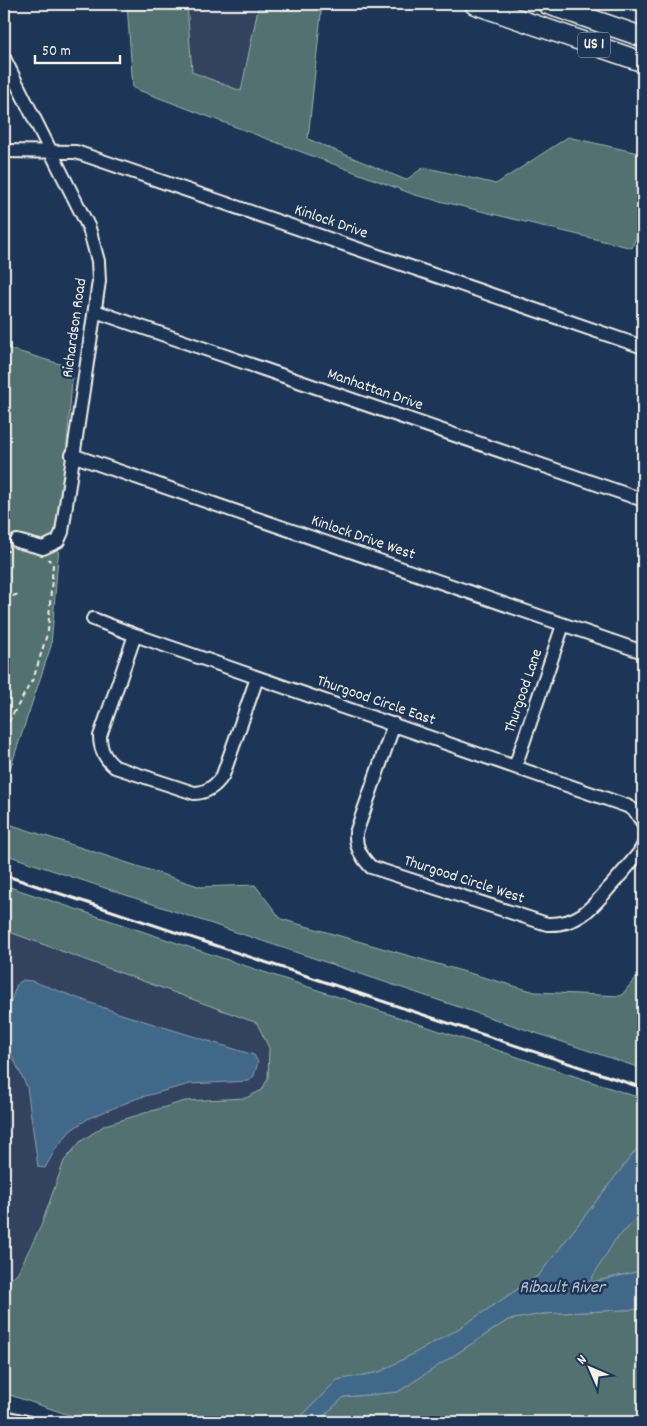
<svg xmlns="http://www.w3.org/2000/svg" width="647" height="1426" font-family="Dekko,sans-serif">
	<rect width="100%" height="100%" fill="#1d3557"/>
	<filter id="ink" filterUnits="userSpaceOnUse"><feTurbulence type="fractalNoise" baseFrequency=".02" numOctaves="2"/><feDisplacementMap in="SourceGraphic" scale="10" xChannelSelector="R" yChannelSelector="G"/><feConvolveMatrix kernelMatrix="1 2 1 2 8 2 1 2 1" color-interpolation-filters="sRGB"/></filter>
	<g filter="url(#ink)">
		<path fill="#32435e" d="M187 4H259L241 91 192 72Z
			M4 930 257 1023 269 1048 268 1078 262 1090 246 1098 185 1101 105 1125 41 1226 18 1272 4 1286Z"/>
		<path fill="#527170" stroke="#a3b1ac" d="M127 4H187L192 72 241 91 259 4H322L308 139 406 180 424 167 496 184 568 137 643 154V220L632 248 415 195 133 88Z
			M4 347 73 368 51 646 4 787Z
			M4 818 12 825 201 887 255 885 281 919 535 992 621 996 643 969V1069L4 854Z
			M4 885 643 1099V1141L539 1275 455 1331 380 1372 337 1380 296 1422H100L78 1418 4 1393V1286L18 1272 41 1226 64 1161 80 1142 105 1125 185 1101 246 1098 262 1090 268 1078 269 1048 257 1023 4 930Z
			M643 1213V1265L636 1272 588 1283 615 1240Z
			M643 1307V1422H317L344 1397 398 1392 508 1320 542 1314 642 1309Z"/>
		<path fill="#426889" stroke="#899faf" d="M23 980 32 981 118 1013 254 1055 258 1062 254 1076 249 1081 190 1084 138 1098 89 1118 70 1131 56 1148 45 1168 38 1167 27 1087 5 1041 4 1021 17 984Z
			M643 1141V1213L615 1240 589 1283 636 1272 643 1265V1307L642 1309 542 1314 508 1320 398 1392 344 1397 317 1422H296L337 1380 380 1372 455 1331 539 1275Z"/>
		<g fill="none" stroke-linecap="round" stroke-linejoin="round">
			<g stroke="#f4f1e8" stroke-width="16">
				<path id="minor" d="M4 58 89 228 98 261 99 281 62 532 58 541 43 548 17 541
					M4 151 76 152 643 347
					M95 311 643 500
					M72 455 643 652
					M93 619 135 635 627 806 635 811 643 823
					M135 635 100 736C100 750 105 759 115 767L194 793C207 793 216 786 223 775L257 678
					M394 724 356 833C355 847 361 857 371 867L547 924C577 925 590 910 608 889 619 877 629 865 639 853L643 846
					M515 767 563 625
					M4 1417 27 1422"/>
			</g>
			<g stroke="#f4f1e8" stroke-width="22">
				<path id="highway" d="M474 4 643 62
					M547 4 643 37"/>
			</g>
			<path stroke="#f4f1e8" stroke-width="2" stroke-dasharray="5 4" stroke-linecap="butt" d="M4 550 11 552
				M4 599 19 594
				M4 730 34 677 48 631 53 564 48 559"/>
			<use href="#minor" stroke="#1d3557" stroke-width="12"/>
			<use href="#highway" stroke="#1d3557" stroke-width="19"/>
			<path stroke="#f4f1e8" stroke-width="3" d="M4 875 643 1088"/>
		</g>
	</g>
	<g text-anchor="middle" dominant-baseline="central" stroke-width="5" stroke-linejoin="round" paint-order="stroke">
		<rect fill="#1d3557" stroke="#b4b9bc" stroke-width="1" x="578" y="32.5" width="32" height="25" rx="4"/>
		<g font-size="15" font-weight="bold" fill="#f4f1e8">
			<text x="594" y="45">US 1</text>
		</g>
		<g font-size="16" fill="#f4f1e8" stroke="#1d3557">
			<text transform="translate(331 222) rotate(19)">Kinlock Drive</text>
			<text transform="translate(75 328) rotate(-82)">Richardson Road</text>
			<text transform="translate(375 390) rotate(19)">Manhattan Drive</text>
			<text transform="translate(363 538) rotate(19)">Kinlock Drive West</text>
			<text transform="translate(524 691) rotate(-71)">Thurgood Lane</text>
			<text transform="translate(376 701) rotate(19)">Thurgood Circle East</text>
			<text transform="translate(464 880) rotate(18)">Thurgood Circle West</text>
		</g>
		<g font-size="18" font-style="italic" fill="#b6c1c7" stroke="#1d3557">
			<text x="562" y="1288">Ribault River</text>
		</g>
	</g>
	<rect width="647" height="1426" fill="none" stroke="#1d3557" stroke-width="20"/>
	<rect x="10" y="10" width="627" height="1406" fill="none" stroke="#f4f1e8" stroke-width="2" filter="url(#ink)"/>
	<g transform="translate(590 1368) rotate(315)" stroke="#1d3557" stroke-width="4" paint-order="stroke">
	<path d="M0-4L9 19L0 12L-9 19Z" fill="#f4f1e8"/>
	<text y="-8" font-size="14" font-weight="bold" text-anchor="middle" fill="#f4f1e8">N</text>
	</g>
	<path d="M35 55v8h85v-8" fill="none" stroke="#f4f1e8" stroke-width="2.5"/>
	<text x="42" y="55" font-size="15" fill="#f4f1e8" stroke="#1d3557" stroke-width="4" paint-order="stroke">50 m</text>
</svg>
